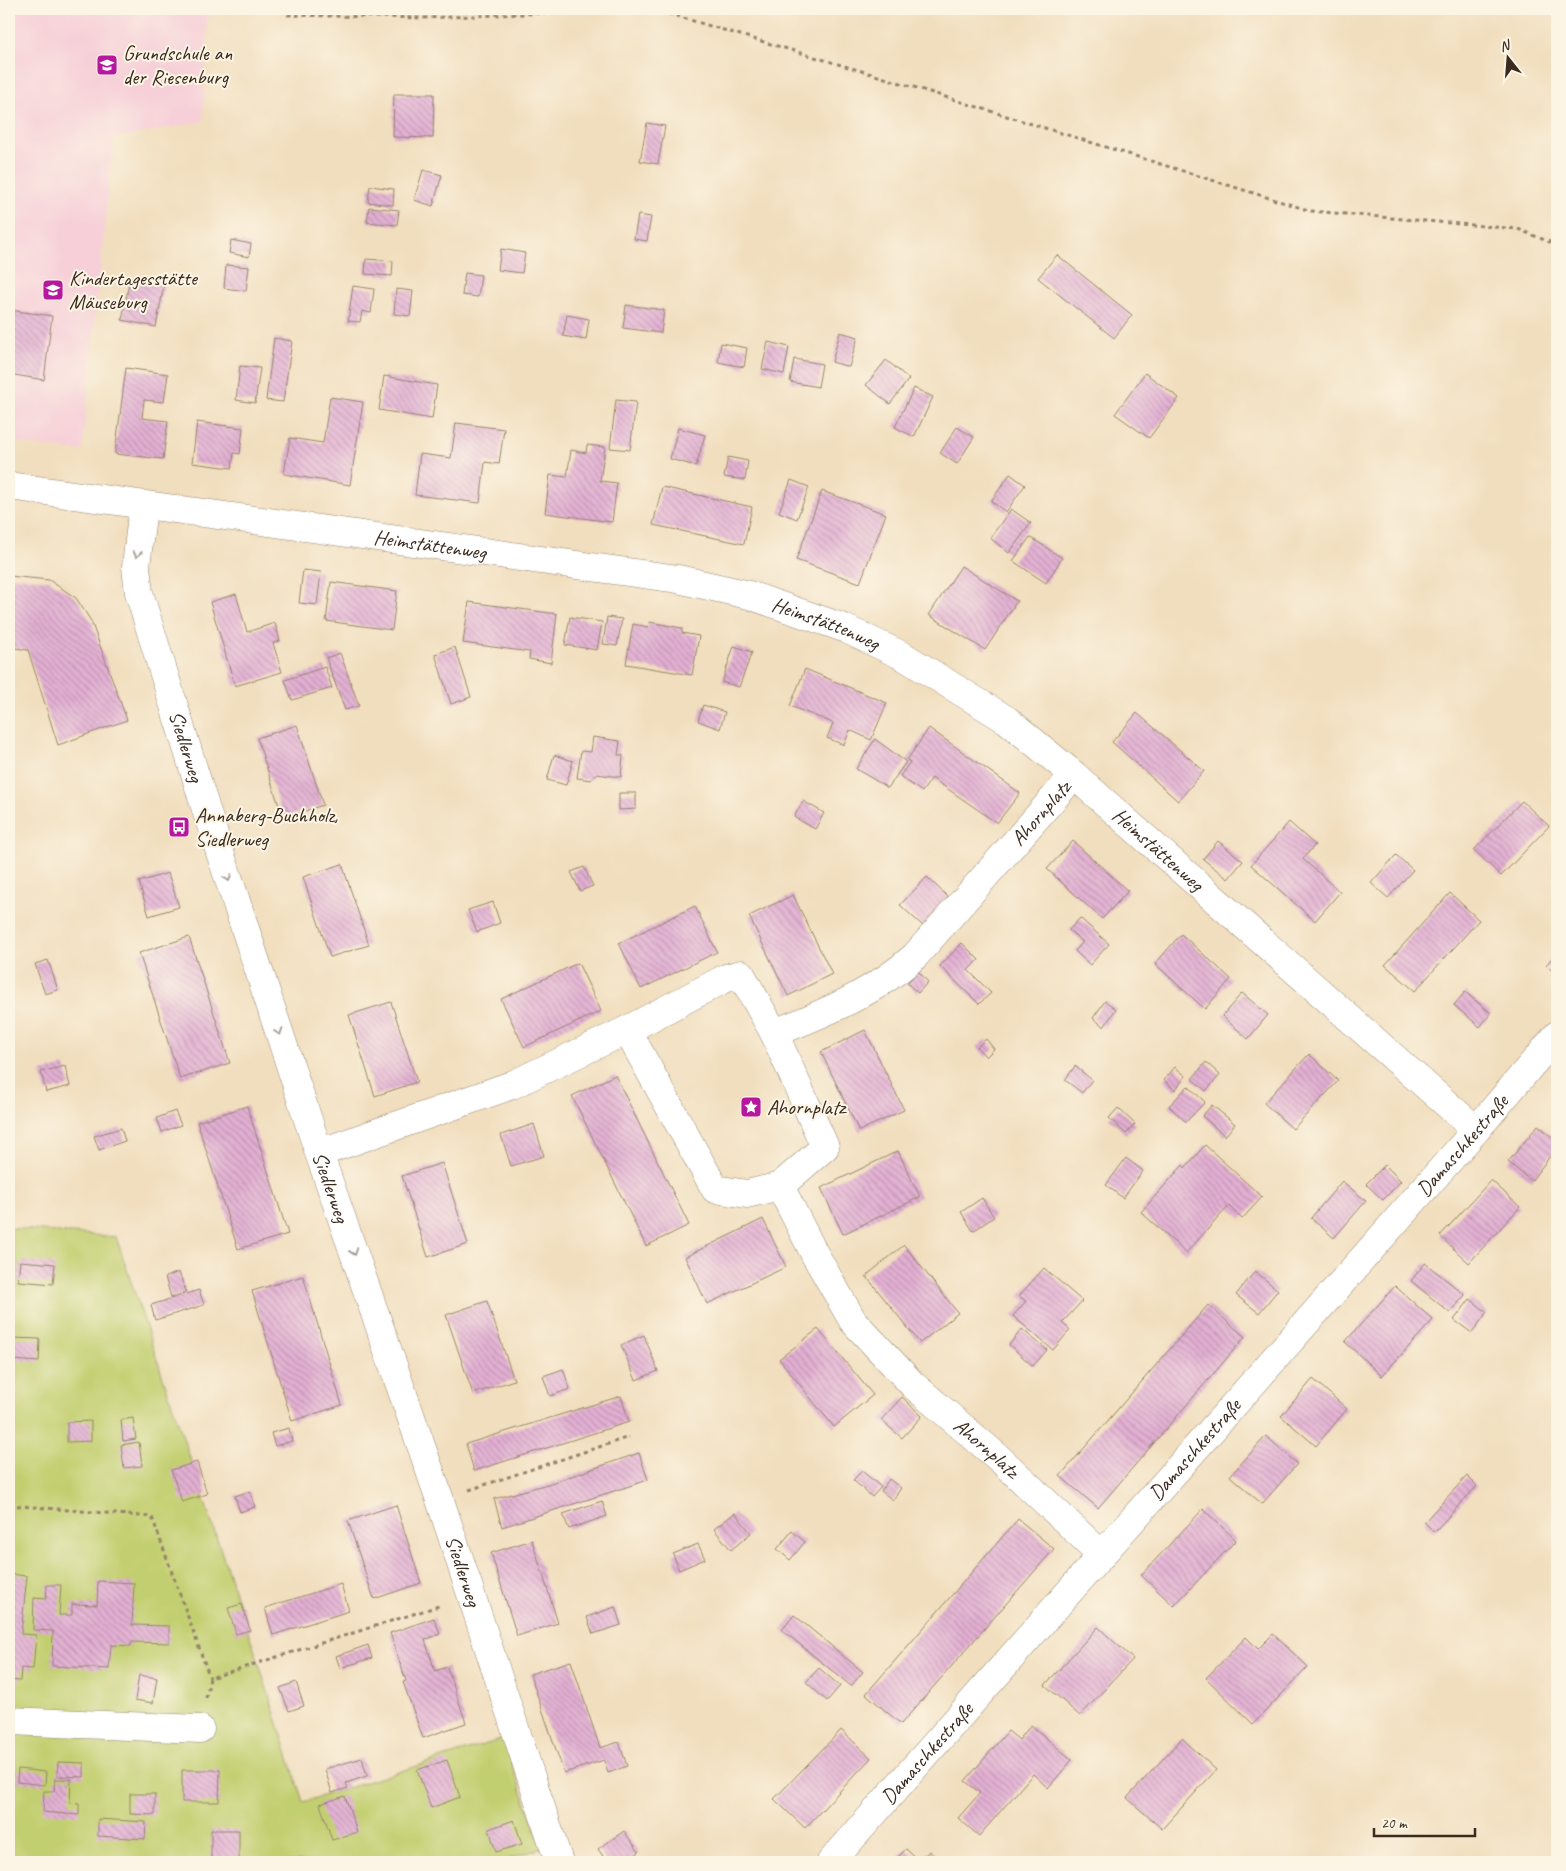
<svg xmlns="http://www.w3.org/2000/svg" width="1566" height="1871" font-family="Caveat,sans-serif">
	<defs>
		<pattern id="building-back-hatch" width="6" height="6" patternUnits="userSpaceOnUse" patternTransform="scale(1.25)"><rect width="6" height="6" fill="#e3b0d4"/><path d="M-1 5l2 2M0 0l6 6M5-1l2 2" fill="none" stroke="#b98fab"/></pattern>
	</defs>
	<rect width="100%" height="100%" fill="#fcf5e5"/>
	<filter id="ink" filterUnits="userSpaceOnUse"><feTurbulence type="fractalNoise" baseFrequency=".02" numOctaves="2"/><feDisplacementMap in="SourceGraphic" scale="10" xChannelSelector="R" yChannelSelector="G"/><feConvolveMatrix kernelMatrix="1 2 1 2 8 2 1 2 1" color-interpolation-filters="sRGB"/></filter>
	<filter id="wash" filterUnits="userSpaceOnUse"><feTurbulence type="fractalNoise" baseFrequency=".0096" numOctaves="4" result="noise"/><feDisplacementMap in="SourceGraphic" scale="20" xChannelSelector="R" yChannelSelector="G"/><feGaussianBlur stdDeviation="1.12" result="paint"/><feColorMatrix in="noise" values="0 0 0 0 0 0 0 0 0 0 0 0 0 0 0 0 0 1.4 0 .05"/><feComposite in="paint" operator="in"/></filter>
	<g filter="url(#wash)">
		<rect width="100%" height="100%" fill="#f1debe"/>
		<path fill="#f6cfd8" d="M9 9H208L203 121 113 139 82 451 9 442Z"/>
		<path fill="#c2cf70" stroke="#7e7c47" d="M9 1228 116 1237 259 1664 303 1802 503 1739 542 1848 500 1862H9Z"/>
		<g id="blocks">
			<path fill="url(#building-back-hatch)" d="M394 94H434L433 138 393 137Z
				M647 123 665 126 658 164 640 161Z
				M423 170 442 175 433 206 414 200Z
				M370 186 394 189 393 205 368 202Z
				M369 207 399 210 397 225 367 222Z
				M638 215 651 217 647 241 634 239Z
				M231 240 251 244 249 257 229 253Z
				M501 249 525 253 522 273 498 270Z
				M1057 255 1132 315 1114 338 1038 278Z
				M366 259 393 261 392 276 365 274Z
				M226 265 249 267 246 291 224 288Z
				M465 273 481 275 478 297 462 295Z
				M130 278 164 285 156 327 122 320Z
				M353 286 374 289 371 313 362 311 360 322 348 321Z
				M396 289 413 291 410 316 394 314Z
				M626 305 664 310 661 333 623 328Z
				M9 310 52 316 44 380 9 374Z
				M567 315 589 319 586 340 563 336Z
				M840 332 858 337 849 367 832 362Z
				M274 338 292 341 283 402 266 400Z
				M768 342 789 347 784 374 762 369Z
				M721 343 747 348 744 367 718 362Z
				M794 359 822 364 818 387 790 382Z
				M886 360 909 379 890 404 866 385Z
				M240 366 260 368 255 403 236 400Z
				M126 368 168 374 164 402 144 400 142 418 168 421 163 459 115 454Z
				M1145 373 1179 398 1149 438 1115 414Z
				M384 376 437 385 432 419 379 410Z
				M914 388 933 397 914 437 895 427Z
				M330 397 363 402 350 485 284 474 290 438 323 443Z
				M616 400 636 402 630 450 610 448Z
				M197 422 243 428 240 454 234 453 232 468 192 463Z
				M456 423 504 429 499 464 485 462 480 503 415 495 420 454 451 458Z
				M957 427 974 437 957 464 940 453Z
				M678 428 705 435 696 466 670 459Z
				M587 445 605 447 600 481 617 483 612 522 545 513 550 475 567 477 571 450 586 453Z
				M728 457 748 461 745 480 724 477Z
				M1010 474 1025 485 1006 512 991 501Z
				M791 480 809 487 797 519 779 512Z
				M662 487 752 507 744 544 653 525Z
				M822 491 886 514 860 583 796 560Z
				M1011 509 1031 523 1009 553 990 538Z
				M1030 537 1062 558 1046 583 1013 561Z
				M961 566 1017 601 985 650 929 615Z
				M303 570 321 572 317 605 299 603Z
				M9 576 49 580 76 598 91 621 127 720 58 745 28 650 9 647Z
				M331 582 397 591 392 630 326 621Z
				M236 594 247 632 275 623 280 641 273 643 282 672 235 686 210 602Z
				M469 602 557 614 551 663 529 659 530 652 463 643Z
				M570 617 602 622 597 650 565 645Z
				M607 617 622 619 617 646 603 644Z
				M649 622 682 628V633L699 636 692 675 626 664 633 624 648 627Z
				M734 646 752 652 739 687 722 682Z
				M455 647 471 697 451 704 435 654Z
				M340 653 359 706 345 710 326 658Z
				M325 667 332 688 292 700 285 680Z
				M805 669 887 703 871 740 850 730 844 745 827 738 833 723 790 706Z
				M703 705 725 712 720 729 698 721Z
				M1137 713 1204 771 1178 801 1112 742Z
				M297 725 323 805 283 818 257 738Z
				M929 728 1020 793 997 823 932 778 922 792 900 776 910 762 907 760Z
				M593 737 620 741 618 755H623L621 777 595 774 591 780 577 778 581 751 591 752Z
				M875 739 906 762 888 788 856 769Z
				M554 755 573 761 566 785 547 780Z
				M619 793H636V809L619 810Z
				M803 801 824 813 815 829 794 817Z
				M1522 801 1549 826 1501 876 1474 850Z
				M1289 822 1315 845 1303 859 1340 892 1315 921 1251 865Z
				M1073 841 1128 891 1102 919 1047 869Z
				M1218 841 1243 861 1228 879 1203 859Z
				M1396 855 1413 870 1388 898 1371 883Z
				M342 864 369 945 330 957 303 877Z
				M584 867 593 886 580 891 571 872Z
				M168 873 179 907 149 916 139 882Z
				M927 877 951 900 924 927 900 905Z
				M1450 893 1479 920 1415 991 1385 965Z
				M793 895 832 974 788 996 749 916Z
				M493 902 500 923 477 932 468 910Z
				M695 906 717 952 641 989 619 943Z
				M1080 918 1109 944 1090 965 1075 951 1083 942 1069 930Z
				M1181 934 1231 979 1205 1009 1155 964Z
				M189 937 230 1063 180 1079 139 953Z
				M962 943 979 960 968 970 991 993 979 1004 940 966Z
				M1557 952V975L1546 965Z
				M48 960 58 990 45 994 35 964Z
				M578 963 601 1011 524 1047 501 999Z
				M918 971 928 982 918 993 907 983Z
				M1465 992 1491 1013 1480 1027 1454 1005Z
				M1242 993 1268 1015 1248 1039 1222 1016Z
				M1105 1001 1116 1009 1104 1027 1093 1018Z
				M391 1002 417 1082 375 1096 349 1015Z
				M865 1030 904 1110 859 1131 821 1052Z
				M986 1039 994 1049 986 1057 977 1047Z
				M1309 1054 1338 1081 1293 1129 1264 1103Z
				M1206 1062 1220 1075 1206 1091 1192 1079Z
				M65 1066 70 1086 46 1092 41 1072Z
				M1075 1066 1092 1080 1082 1093 1065 1080Z
				M1175 1067 1186 1076 1175 1090 1164 1080Z
				M615 1075 689 1225 646 1246 572 1096Z
				M1188 1086 1205 1102 1186 1122 1169 1106Z
				M1212 1105 1235 1124 1225 1136 1202 1116Z
				M247 1106 288 1234 238 1249 197 1122Z
				M1118 1108 1135 1124 1126 1134 1109 1118Z
				M175 1111 181 1125 162 1132 157 1118Z
				M534 1124 544 1156 511 1166 501 1135Z
				M1538 1125 1557 1141V1147L1531 1181 1508 1162Z
				M121 1128 125 1141 99 1150 94 1136Z
				M1205 1145 1262 1197 1242 1219 1229 1206 1186 1253 1141 1212 1183 1165 1185 1168Z
				M898 1151 920 1197 843 1234 821 1188Z
				M1126 1158 1143 1171 1123 1198 1106 1185Z
				M442 1163 468 1244 428 1257 402 1176Z
				M1385 1165 1401 1181 1383 1200 1366 1184Z
				M1491 1180 1520 1207 1469 1263 1440 1236Z
				M1342 1181 1366 1201 1334 1238 1311 1218Z
				M982 1198 994 1217 973 1231 961 1212Z
				M763 1219 786 1267 707 1304 685 1257Z
				M904 1245 958 1313 920 1343 866 1276Z
				M20 1261 55 1264 53 1284 18 1281Z
				M1425 1263 1465 1295 1450 1313 1411 1281Z
				M1044 1268 1082 1301 1062 1323 1070 1330 1053 1350 1013 1316 1026 1301 1019 1296Z
				M1255 1271 1278 1290 1259 1313 1236 1295Z
				M179 1272 186 1292 171 1297 165 1277Z
				M303 1276 342 1405 292 1421 252 1291Z
				M1395 1286 1433 1320 1382 1376 1345 1342Z
				M199 1290 204 1305 155 1320 151 1305Z
				M1470 1299 1487 1312 1472 1333 1454 1320Z
				M487 1301 514 1380 473 1394 446 1315Z
				M1208 1305 1245 1337 1098 1508 1060 1476Z
				M818 1329 873 1395 834 1427 779 1359Z
				M1022 1329 1047 1350 1033 1366 1009 1345Z
				M644 1335 658 1371 636 1380 621 1345Z
				M13 1338 40 1339 39 1362 12 1360Z
				M563 1369 570 1389 550 1396 543 1376Z
				M1313 1379 1347 1409 1316 1446 1281 1416Z
				M621 1396 629 1422 474 1471 466 1444Z
				M902 1397 922 1416 902 1438 881 1420Z
				M133 1418 136 1439 123 1441 121 1420Z
				M91 1421V1441L67 1442V1422Z
				M289 1428 292 1441 275 1446 271 1433Z
				M1266 1436 1297 1464 1262 1504 1230 1476Z
				M139 1442 142 1466 124 1468 121 1445Z
				M639 1453 648 1480 502 1527 494 1499 551 1483Z
				M197 1462 207 1494 182 1502 171 1470Z
				M862 1471 881 1487 872 1497 853 1480Z
				M1467 1476 1477 1486 1434 1532 1424 1522Z
				M889 1479 901 1488 893 1500 881 1491Z
				M250 1491 255 1507 240 1512 235 1496Z
				M602 1501 607 1516 569 1529 563 1514Z
				M396 1505 421 1583 374 1599 348 1521Z
				M1203 1509 1236 1540 1174 1606 1141 1575Z
				M735 1513 751 1533 731 1550 714 1529Z
				M1018 1519 1054 1549 901 1724 866 1694Z
				M792 1531 805 1542 790 1560 777 1549Z
				M532 1540 558 1623 517 1636 491 1553Z
				M698 1544 705 1559 679 1570 673 1554Z
				M9 1574 27 1576 21 1634 36 1635 33 1669 21 1668 20 1681 9 1680Z
				M98 1581 134 1583 132 1625 169 1626V1643L131 1642V1646L111 1645 109 1669 52 1666 53 1631 33 1630 34 1598 46 1599 47 1585H61L59 1615H72V1604L97 1605Z
				M341 1584 349 1611 273 1635 265 1608Z
				M242 1604 250 1630 236 1634 228 1608Z
				M615 1607 621 1625 593 1634 587 1617Z
				M794 1615 863 1672 851 1686 782 1630Z
				M434 1618 440 1634 425 1640 435 1671 447 1667 466 1723 423 1738 403 1682 406 1681 390 1633Z
				M1098 1627 1133 1659 1080 1716 1045 1685Z
				M1273 1634 1308 1667 1253 1724 1206 1678 1246 1637 1258 1649Z
				M368 1645 372 1658 340 1668 336 1656Z
				M571 1661 600 1748 619 1742 627 1766 608 1773 604 1760 564 1773 530 1674Z
				M819 1668 840 1686 827 1701 806 1682Z
				M139 1675 157 1678 153 1703 135 1700Z
				M296 1682 304 1706 289 1711 280 1688Z
				M1031 1725 1072 1760 1048 1788 1033 1774 979 1836 958 1818 980 1793 965 1781 1008 1731 1019 1740Z
				M841 1730 871 1758 805 1828 774 1799Z
				M1182 1738 1216 1770 1162 1829 1127 1798Z
				M362 1758 367 1776 346 1783 348 1788 332 1793 325 1769Z
				M447 1760 460 1797 431 1808 417 1770Z
				M58 1762 84 1763V1777L57 1776Z
				M18 1769 46 1772 45 1785 17 1782Z
				M182 1770H220L219 1802H182Z
				M55 1779H71L70 1803 79 1804V1815L43 1812 44 1791H54Z
				M130 1794H155V1815L130 1814Z
				M345 1796 357 1832 332 1840 320 1804Z
				M98 1819 146 1822 145 1839 98 1836Z
				M514 1820 522 1844 496 1852 489 1829Z
				M211 1830H239V1862H211Z
				M624 1831 639 1852 625 1862H607L598 1849Z
				M906 1849 920 1862 929 1851 941 1862H893Z"/>
		</g>
	</g>
	<g filter="url(#ink)">
		<use href="#blocks" fill-opacity="0" stroke="#96846e" stroke-width="1"/>
		<g fill="none" stroke-linecap="round" stroke-linejoin="round">
			<g stroke="#96846e" stroke-width="29">
				<g id="minor">
					<path id="s1" d="M9 486 678 579 749 595 844 628 903 656 1007 720 1074 775 1476 1130"/>
					<path id="s2" d="M143 506 136 567 139 593 208 816 319 1153 440 1500 559 1862"/>
					<path d="M627 1030 715 1189 747 1194 780 1186 825 1147 774 1033"/>
					<path id="s3" d="M319 1153 512 1085 627 1030 726 978 741 974 774 1033C823 1014 876 992 915 956L1074 775"/>
					<path id="s4" d="M780 1186 814 1253 853 1321 913 1385 1001 1460 1102 1555"/>
					<path d="M9 1721 200 1729"/>
					<path id="s5" d="M831 1862 1476 1130 1557 1035"/>
				</g>
			</g>
			<path stroke="#96846e" stroke-width="3" stroke-dasharray="4 4" stroke-linecap="butt" d="M282 9 288 15 423 18 647 9
				M653 9 875 75 1311 211 1518 229 1557 245
				M469 1490 629 1437
				M9 1505 152 1517 210 1678
				M206 1698 210 1678 442 1605"/>
			<use href="#minor" stroke="#fff" stroke-width="28"/>
		</g>
		<defs><path id="oneway-chevron" d="M-2-3.5L2.5 0L-2 3.5" fill="none" stroke-width="1.6" stroke-linecap="round" stroke-linejoin="round" transform="scale(1.25)"/></defs>
		<g stroke="#a79f9a">
			<use href="#oneway-chevron" transform="translate(137 554) rotate(97)"/>
			<use href="#oneway-chevron" transform="translate(228 878) rotate(72)"/>
			<use href="#oneway-chevron" transform="translate(279 1032) rotate(72)"/>
			<use href="#oneway-chevron" transform="translate(354 1252) rotate(71)"/>
		</g>
	</g>
	<defs>
		<g id="school-square" transform="scale(1.125)"><rect x="-9" y="-9" width="18" height="18" rx="4" fill="#b5179e" stroke="#fcf5e5"/><path d="M0-5L7-2L0 1L-7-2ZM-4 1L0 2.5L4 1V4Q0 6-4 4Z" fill="#fff"/></g>
		<g id="bus-square" transform="scale(1.125)"><rect x="-9" y="-9" width="18" height="18" rx="4" fill="#b5179e" stroke="#fcf5e5"/><path d="M-5-6H5V4H4V6H2V4H-2V6H-4V4H-5ZM-3.5-4V0h7V-4ZM-3.5 1.2v1.5H-2V1.2ZM2 1.2v1.5H3.5V1.2Z" fill="#fff"/></g>
		<g id="sight-square" transform="scale(1.125)"><rect x="-9" y="-9" width="18" height="18" rx="4" fill="#b5179e" stroke="#fcf5e5"/><path d="M0-6L1.8-2.2L6-1.7L2.9 1.2L3.7 5.4L0 3.3L-3.7 5.4L-2.9 1.2L-6-1.7L-1.8-2.2Z" fill="#fff"/></g>
	</defs>
	<g fill-rule="evenodd">
		<use href="#school-square" x="107" y="65"/>
		<use href="#school-square" x="53" y="290"/>
		<use href="#bus-square" x="179" y="827"/>
		<use href="#sight-square" x="751" y="1107"/>
	</g>
	<g text-anchor="middle" dominant-baseline="central" stroke-width="4" stroke-linejoin="round" paint-order="stroke">
		<g font-size="21" fill="#3b2a1e" stroke="#fcf5e5" text-anchor="start">
			<text x="123" y="53">Grundschule an<tspan x="123" dy="24">der Riesenburg</tspan></text>
			<text x="69" y="278">Kindertagesstätte<tspan x="69" dy="24">Mäuseburg</tspan></text>
			<text x="195" y="815">Annaberg-Buchholz,<tspan x="195" dy="24">Siedlerweg</tspan></text>
			<text x="767" y="1107">Ahornplatz</text>
		</g>
		<g font-size="21" fill="#3b2a1e" stroke="#fcf5e5">
			<text stroke="none"><textPath href="#s1" startOffset="425">Heimstättenweg</textPath></text>
			<text stroke="none"><textPath href="#s1" startOffset="830">Heimstättenweg</textPath></text>
			<text stroke="none"><textPath href="#s2" startOffset="248">Siedlerweg</textPath></text>
			<text stroke="none"><textPath href="#s3" startOffset="879">Ahornplatz</textPath></text>
			<text stroke="none"><textPath href="#s1" startOffset="1235">Heimstättenweg</textPath></text>
			<text stroke="none"><textPath href="#s5" startOffset="955">Damaschkestraße</textPath></text>
			<text stroke="none"><textPath href="#s2" startOffset="712">Siedlerweg</textPath></text>
			<text stroke="none"><textPath href="#s4" startOffset="338">Ahornplatz</textPath></text>
			<text stroke="none"><textPath href="#s5" startOffset="550">Damaschkestraße</textPath></text>
			<text stroke="none"><textPath href="#s2" startOffset="1118">Siedlerweg</textPath></text>
			<text stroke="none"><textPath href="#s5" startOffset="145">Damaschkestraße</textPath></text>
		</g>
	</g>
	<rect width="1566" height="1871" fill="none" stroke="#fcf5e5" stroke-width="30"/>
	<g transform="translate(1508 58) rotate(343)" stroke="#fcf5e5" stroke-width="4" paint-order="stroke">
	<path d="M0-4L9 19L0 12L-9 19Z" fill="#3b2a1e"/>
	<text y="-8" font-size="14" font-weight="bold" text-anchor="middle" fill="#3b2a1e">N</text>
	</g>
	<path d="M1374 1828v8h101v-8" fill="none" stroke="#3b2a1e" stroke-width="2.5"/>
	<text x="1381" y="1828" font-size="15" fill="#3b2a1e" stroke="#fcf5e5" stroke-width="4" paint-order="stroke">20 m</text>
</svg>
